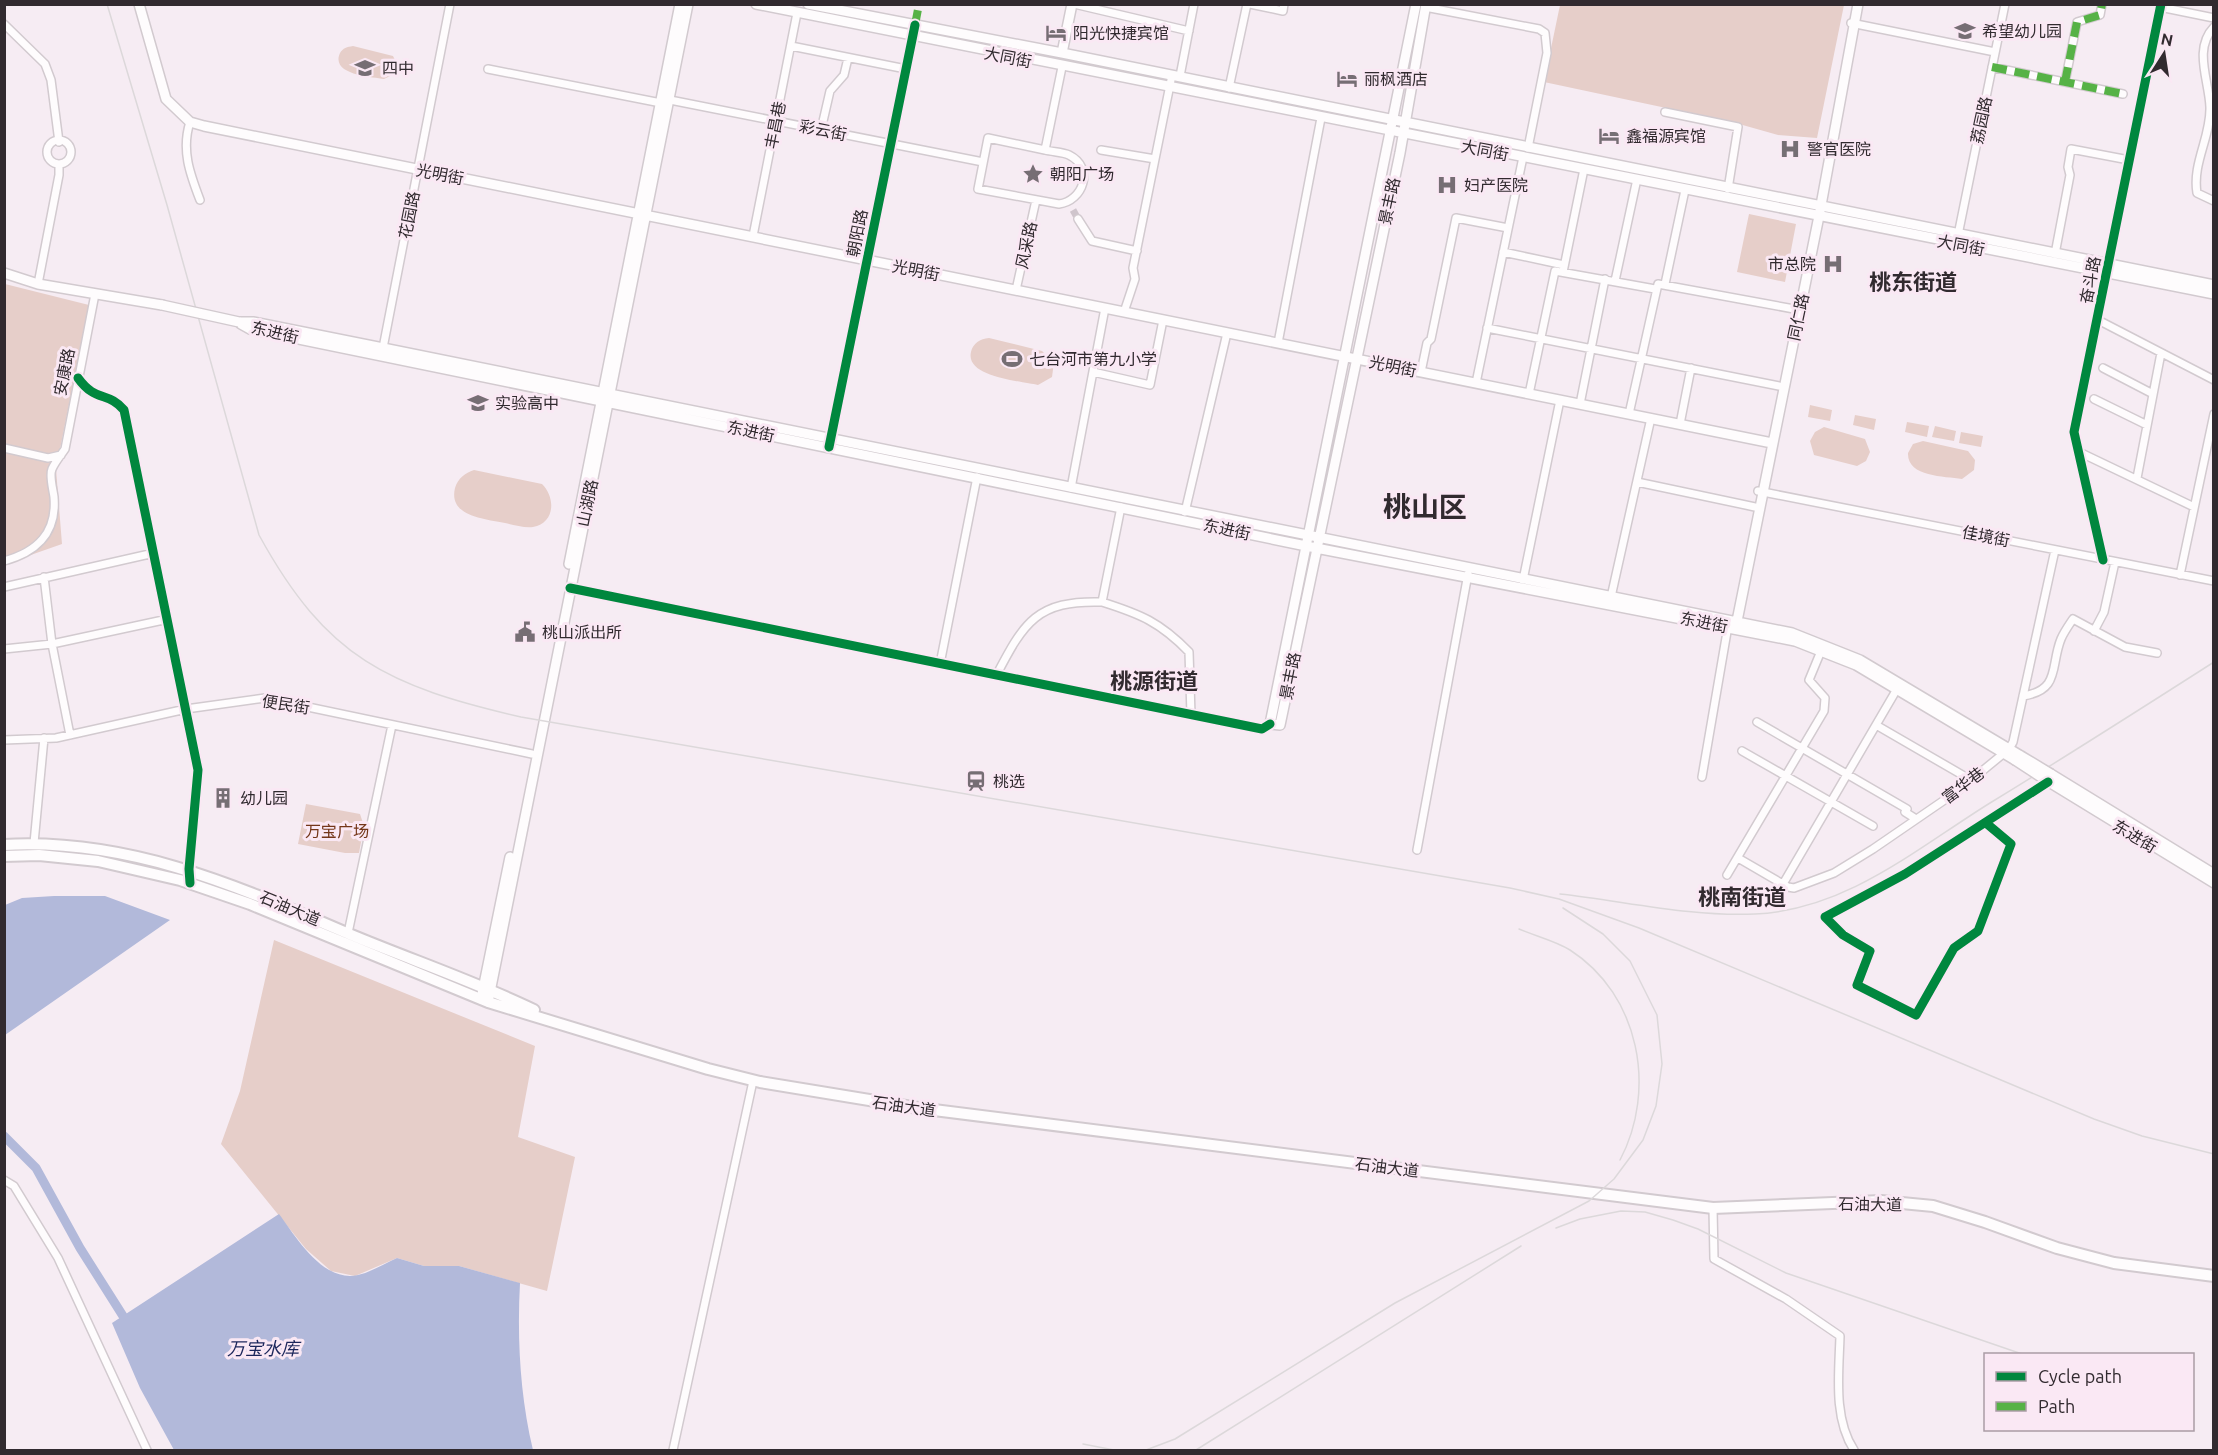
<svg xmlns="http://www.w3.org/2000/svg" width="2218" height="1455" font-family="Ubuntu,'Noto Sans SC',sans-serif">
	<rect width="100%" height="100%" fill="#f6ecf3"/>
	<path fill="#e6cec9" d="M1560 5H1844L1817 138 1778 135 1732 122 1544 82Z
		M353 46 393 56 397 64 396 73 384 79C372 77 330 75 340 53 343 48 347 47 353 46Z
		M1749 214 1796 224 1785 282 1737 272Z
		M5 284 89 305 56 469 62 544 5 564Z
		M989 338 1042 351 1054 362 1052 377 1038 385C1021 381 965 377 971 352 973 343 980 339 989 338Z
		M1810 405 1832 410 1830 421 1808 417Z
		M1855 415 1876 419 1874 430 1853 425Z
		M1907 422 1929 426 1927 437 1905 432Z
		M1935 426 1956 431 1954 441 1932 437Z
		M1824 427 1865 439 1870 452 1866 461 1857 466 1814 455 1810 441 1815 432Z
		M1961 432 1983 436 1981 447 1959 443Z
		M1923 441 1968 451 1975 460 1974 470 1962 479C1944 476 1907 477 1908 453L1913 444Z
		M474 470 542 484C556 498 555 523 533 527 524 528 514 525 505 523 486 519 448 517 455 488 458 478 465 473 474 470Z
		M306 804 360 814 364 826 359 853H345L298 844Z
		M274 940 535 1046 518 1137 575 1157 547 1291 459 1266H424L397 1258 355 1276 331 1271 306 1249 221 1144 240 1091Z"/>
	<path fill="#b2b9da" d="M54 896H105L170 920 5 1035V905L22 898Z
		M279 1214C296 1237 323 1283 358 1275 371 1272 384 1264 397 1258L424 1266H459L520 1283C517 1338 520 1396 533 1450H174L140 1388 112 1323Z"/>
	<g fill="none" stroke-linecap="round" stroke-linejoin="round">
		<path stroke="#b2b9da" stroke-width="9" d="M4 1136 36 1168 80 1248 123 1316"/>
		<path stroke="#cfc5cc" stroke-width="7" stroke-dasharray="7 3.5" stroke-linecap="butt" d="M1073 210 1078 219"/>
		<g stroke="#d2cacf" stroke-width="10">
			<path id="minor" d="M1074 4 1189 31
				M1250 4 1283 11 1284 4
				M1425 7 1539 29 1545 33 1547 53 1528 148
				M2160 7 2214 18
				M1851 23 1995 52
				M4 24 45 64 51 80 59 142
				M2214 27C2193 49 2209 80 2210 107 2211 137 2192 163 2197 193L2214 201
				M791 46 906 69
				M1992 67 2123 94
				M488 69 661 103
				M1180 76 1194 4
				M2065 82 2077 22 2100 15 2102 4
				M1229 88 1247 4
				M665 99 983 162
				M1665 112 1738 127 1728 189
				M190 122C181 150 190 174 200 200
				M821 130 830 91 844 75 848 58
				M47 152a12 12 0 1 1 24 0a12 12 0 1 1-24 0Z
				M1045 150 988 138 978 189 1059 204C1083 201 1095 168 1069 155 1063 152 1053 152 1045 150L1062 67
				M1101 150 1155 159
				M1078 219 1092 241 1137 251
				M1958 235 2005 4
				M753 236 797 13
				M1503 252 1564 265
				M2055 254 2070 175 2068 167 2071 149 2129 160
				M1563 272 1584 169
				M1615 281 1637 179
				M38 284 59 175V164
				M1665 284 1685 190
				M1016 290 1036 200
				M1124 312 1135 279 1133 268 1172 75
				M2098 320 2214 380
				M1487 328 1779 386
				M1278 343 1321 118
				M382 353 450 4
				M2103 368 2153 394
				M1093 372 1150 385 1163 320
				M1421 372 1427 343 1431 339 1456 218 1508 228
				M78 378C96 403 108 391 124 410L198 770 189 874
				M1476 383 1523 157
				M1529 394 1555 271 1655 289
				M2094 399 2147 425
				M1580 404 1605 279
				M1629 414 1658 284 1794 309
				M1680 424 1691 368
				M830 443 914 30
				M4 448 48 458 61 455
				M2079 452 2194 507
				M2137 478 2161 353
				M1637 482 1755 507
				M1071 488 1105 308
				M1758 491 2214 581
				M1185 512 1227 333
				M2103 560 2074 432 2161 4
				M4 561C37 552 57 533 54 497 53 489 49 476 52 469 55 462 61 455 65 449L95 294
				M2180 575 2214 414
				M44 577 52 644 70 735
				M1523 580 1560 400
				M4 587 154 553
				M570 588 1262 729 1270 724
				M1611 597 1651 418
				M1102 602C1140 614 1160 622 1189 652L1191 715
				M2094 631 2104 612 2115 562
				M4 649 52 644 168 619
				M940 664 977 477
				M996 676C1024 622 1037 600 1102 602L1121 507
				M2023 696C2061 690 2050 666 2061 639 2064 632 2069 625 2073 619L2125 647 2157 653
				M1757 722 1907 809 1905 812 1916 819
				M1876 725 1971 780
				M4 740 56 738 186 709 265 698 532 754
				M1742 751 1873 826
				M1702 777 1728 626
				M1986 823 2011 844 1978 931 1954 948 1916 1015 1857 985 1870 951 1843 935 1825 917 1905 874 2048 782
				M34 843 44 738
				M1417 850 1468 574
				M1738 858 1788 887 1794 888 1834 873 1873 849 1959 790 2009 749 2013 742 2055 550
				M1727 875 1824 711 1825 698 1809 680 1821 651
				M1783 884 1897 689
				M348 933 392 725
				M4 1180 14 1186 58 1258 147 1450
				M1713 1208 1714 1259 1786 1299 1840 1336C1839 1373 1833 1418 1854 1450
				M673 1450 753 1081"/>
		</g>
		<g stroke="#d2cacf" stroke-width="12">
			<path id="major" d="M139 4 166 99 190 122 204 126 1772 443
				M756 4 2214 294
				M808 4 1062 53 2214 285
				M1416 4 1270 724 1280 725 1400 153 1426 4
				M1062 53 1072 4
				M4 273 38 284 162 305
				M239 322H253L383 348 1792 633 1860 660 2021 756
				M241 324 250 329 1316 548 1795 641 1856 665 2015 760
				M569 564 680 4
				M1736 626 1819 216 1858 4
				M2051 774 2214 874
				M2044 779 2214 883
				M481 999 510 857
				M488 1002 688 4"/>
		</g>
		<g stroke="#d2cacf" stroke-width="14">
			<path id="highway" d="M4 845C130 838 237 886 349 934 411 960 474 981 534 1010
				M4 856 39 855 98 861 180 880 250 904 488 1002 708 1069 760 1082 918 1108 1713 1208 1881 1201 1933 1206 1985 1222 2057 1248 2114 1263 2214 1276"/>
		</g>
		<use href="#minor" stroke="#fefcfd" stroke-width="7"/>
		<use href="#major" stroke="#fefcfd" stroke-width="9"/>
		<use href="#highway" stroke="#fefcfd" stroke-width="10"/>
		<path stroke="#dcd8da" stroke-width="1.5" d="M107 4 167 205 259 535C327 659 388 686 521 717L1510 888 1559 899 1639 928 2094 1119 2142 1136 2214 1154
			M1560 894C1624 901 1691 917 1755 914 1846 910 1916 849 1990 803 2065 757 2139 710 2214 662
			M1519 929C1535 936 1556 941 1570 950 1640 995 1657 1090 1620 1160
			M1556 1228 1580 1219 1621 1211 1645 1212 1673 1220 1698 1229 1786 1273 2022 1354
			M1083 1444 1114 1450
			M1128 1450H1146L1175 1439 1395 1303 1589 1201 1614 1179 1643 1140 1656 1106 1662 1064 1657 1015 1630 961 1603 934 1563 908
			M1196 1450 1521 1246"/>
		<g stroke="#d2cacf" stroke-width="12" stroke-linecap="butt">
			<path id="major-bridge" d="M162 305 239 322
				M2021 756 2051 774
				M2015 760 2044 779"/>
		</g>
		<use href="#major-bridge" stroke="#fefcfd" stroke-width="9"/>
		<path stroke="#56b246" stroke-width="8" stroke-dasharray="15 8" stroke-linecap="butt" d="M915 25 919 4
			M1992 67 2123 94
			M2065 82 2077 22 2100 15 2102 4"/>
		<g stroke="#fae8f4" stroke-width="13">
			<path id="cycleway" d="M78 378C96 403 108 391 124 410L198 770 189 869 190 883
				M829 447 915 25
				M2103 560 2074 432 2161 4
				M570 588 1262 729 1270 724
				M1986 823 2011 844 1978 931 1954 948 1916 1015 1857 985 1870 951 1843 935 1825 917 1905 874 2048 782"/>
		</g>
		<use href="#cycleway" stroke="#00873e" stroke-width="9"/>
	</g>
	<defs>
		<g id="school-bare" transform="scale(1.62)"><path d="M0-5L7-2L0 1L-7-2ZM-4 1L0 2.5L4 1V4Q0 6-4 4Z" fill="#766e74" stroke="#fae8f4" stroke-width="2.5" paint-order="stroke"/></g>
		<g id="hotel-bare" transform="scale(1.62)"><path d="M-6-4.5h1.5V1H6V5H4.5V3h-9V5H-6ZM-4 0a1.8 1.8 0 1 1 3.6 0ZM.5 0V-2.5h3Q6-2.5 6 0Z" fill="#766e74" stroke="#fae8f4" stroke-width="2.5" paint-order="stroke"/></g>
		<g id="hospital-bare" transform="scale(1.62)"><path d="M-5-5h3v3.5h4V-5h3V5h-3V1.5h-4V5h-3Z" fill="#766e74" stroke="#fae8f4" stroke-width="2.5" paint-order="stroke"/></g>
		<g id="sight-bare" transform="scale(1.62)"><path d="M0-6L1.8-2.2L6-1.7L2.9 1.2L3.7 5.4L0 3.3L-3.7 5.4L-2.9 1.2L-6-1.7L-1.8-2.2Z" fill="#766e74" stroke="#fae8f4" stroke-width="2.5" paint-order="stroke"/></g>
		<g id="stadium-bare" transform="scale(1.62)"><path d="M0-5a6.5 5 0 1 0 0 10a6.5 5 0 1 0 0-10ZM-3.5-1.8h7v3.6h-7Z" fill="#766e74" stroke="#fae8f4" stroke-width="2.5" paint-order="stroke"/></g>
		<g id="civic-bare" transform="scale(1.62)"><path d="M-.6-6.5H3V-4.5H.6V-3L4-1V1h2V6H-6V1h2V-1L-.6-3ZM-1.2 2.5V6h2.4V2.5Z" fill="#766e74" stroke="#fae8f4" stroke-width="2.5" paint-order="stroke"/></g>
		<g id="station-bare" transform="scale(1.62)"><path d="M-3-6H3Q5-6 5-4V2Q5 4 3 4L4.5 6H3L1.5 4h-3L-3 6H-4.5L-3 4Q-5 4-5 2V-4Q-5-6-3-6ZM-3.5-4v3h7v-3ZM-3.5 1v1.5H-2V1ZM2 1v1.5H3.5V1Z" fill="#766e74" stroke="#fae8f4" stroke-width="2.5" paint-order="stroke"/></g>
		<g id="building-bare" transform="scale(1.62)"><path d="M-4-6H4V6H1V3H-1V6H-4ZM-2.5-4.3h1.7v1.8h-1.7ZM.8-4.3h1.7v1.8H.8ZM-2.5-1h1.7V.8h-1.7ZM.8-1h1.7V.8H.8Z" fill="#766e74" stroke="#fae8f4" stroke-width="2.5" paint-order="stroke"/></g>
	</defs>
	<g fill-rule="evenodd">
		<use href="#school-bare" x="1965" y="31"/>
		<use href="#hotel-bare" x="1056" y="33"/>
		<use href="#school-bare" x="365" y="68"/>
		<use href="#hotel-bare" x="1347" y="79"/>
		<use href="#hotel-bare" x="1609" y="136"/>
		<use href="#hospital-bare" x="1790" y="149"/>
		<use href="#sight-bare" x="1033" y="174"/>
		<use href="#hospital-bare" x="1447" y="185"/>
		<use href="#hospital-bare" x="1833" y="264"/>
		<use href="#stadium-bare" x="1012" y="359"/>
		<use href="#school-bare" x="478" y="403"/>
		<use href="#civic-bare" x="525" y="632"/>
		<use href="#station-bare" x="976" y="781"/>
		<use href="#building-bare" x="223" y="798"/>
	</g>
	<g text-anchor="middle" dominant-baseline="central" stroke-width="6" stroke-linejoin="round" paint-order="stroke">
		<g font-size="16" fill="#312a2f" stroke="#fae8f4" text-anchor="start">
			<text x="1982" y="31">希望幼儿园</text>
			<text x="1073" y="33">阳光快捷宾馆</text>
			<text x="382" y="68">四中</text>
			<text x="1364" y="79">丽枫酒店</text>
			<text x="1626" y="136">鑫福源宾馆</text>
			<text x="1807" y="149">警官医院</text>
			<text x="1050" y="174">朝阳广场</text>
			<text x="1464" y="185">妇产医院</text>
			<text x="1816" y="264" text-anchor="end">市总院</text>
			<text x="1029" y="359">七台河市第九小学</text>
			<text x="495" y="403">实验高中</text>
			<text x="542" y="632">桃山派出所</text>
			<text x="993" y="781">桃选</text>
			<text x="240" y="798">幼儿园</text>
		</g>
		<g font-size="16" fill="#312a2f" stroke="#fae8f4">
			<text transform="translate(1008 57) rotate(11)">大同街</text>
			<text transform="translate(1981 120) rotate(-78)">荔园路</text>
			<text transform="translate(775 125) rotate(-79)">丰昌巷</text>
			<text transform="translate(823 130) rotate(11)">彩云街</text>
			<text transform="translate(1485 150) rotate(11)">大同街</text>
			<text transform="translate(440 174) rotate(11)">光明街</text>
			<text transform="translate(1389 201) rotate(-78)">景丰路</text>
			<text transform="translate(409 215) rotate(-79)">花园路</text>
			<text transform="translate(857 233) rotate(-79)">朝阳路</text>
			<text transform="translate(1026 245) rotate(-78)">风采路</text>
			<text transform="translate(1961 245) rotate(11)">大同街</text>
			<text transform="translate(916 270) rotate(11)">光明街</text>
			<text transform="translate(2090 280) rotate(-79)">奋斗路</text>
			<text transform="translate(1798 317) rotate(-78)">同仁路</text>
			<text transform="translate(275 332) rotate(13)">东进街</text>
			<text transform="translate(1393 366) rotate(12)">光明街</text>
			<text transform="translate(64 372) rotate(-79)">安康路</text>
			<text transform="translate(751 431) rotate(12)">东进街</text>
			<text transform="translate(587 503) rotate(-78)">山湖路</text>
			<text transform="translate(1227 529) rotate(12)">东进街</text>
			<text transform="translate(1986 536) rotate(11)">佳境街</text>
			<text transform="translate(1704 622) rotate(11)">东进街</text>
			<text transform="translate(1290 676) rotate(-79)">景丰路</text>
			<text transform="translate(286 704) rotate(9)">便民街</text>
			<text transform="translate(1963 785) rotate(-37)">富华巷</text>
			<text transform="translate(2135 836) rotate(31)">东进街</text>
			<text transform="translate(290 908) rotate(23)">石油大道</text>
			<text transform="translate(904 1106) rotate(8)">石油大道</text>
			<text transform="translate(1387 1167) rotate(7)">石油大道</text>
			<text transform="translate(1870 1204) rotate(1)">石油大道</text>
		</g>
		<g font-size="16" fill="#743619" stroke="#fae8f4">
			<text x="337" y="831">万宝广场</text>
		</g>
		<g font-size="18" font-style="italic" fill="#1a255a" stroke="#fae8f4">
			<text x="263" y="1348">万宝水库</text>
		</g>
		<g font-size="22" font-weight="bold" fill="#312a2f" stroke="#fae8f4">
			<text x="1913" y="281">桃东街道</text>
			<text x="1154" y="680">桃源街道</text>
			<text x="1742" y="896">桃南街道</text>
		</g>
		<g font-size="28" font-weight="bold" fill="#312a2f" stroke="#fae8f4">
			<text x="1425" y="506">桃山区</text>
		</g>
	</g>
	<rect width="2218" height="1455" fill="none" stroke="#312a2f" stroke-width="12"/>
	<rect x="1984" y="1353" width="210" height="78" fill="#fae8f4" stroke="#aa9ca5" stroke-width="1.5"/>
	<rect x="1996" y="1372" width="30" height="9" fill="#00873e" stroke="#aa9ca5" stroke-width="1.5"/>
	<text x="2038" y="1383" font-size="18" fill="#312a2f">Cycle path</text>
	<rect x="1996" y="1402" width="30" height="9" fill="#56b246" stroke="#aa9ca5" stroke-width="1.5"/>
	<text x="2038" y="1413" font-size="18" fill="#312a2f">Path</text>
	<g transform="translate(2164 54) rotate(12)" stroke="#fae8f4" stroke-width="4.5" paint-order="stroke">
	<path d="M0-4.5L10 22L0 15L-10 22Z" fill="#312a2f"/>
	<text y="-9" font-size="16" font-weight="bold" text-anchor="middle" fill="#312a2f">N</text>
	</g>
</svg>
